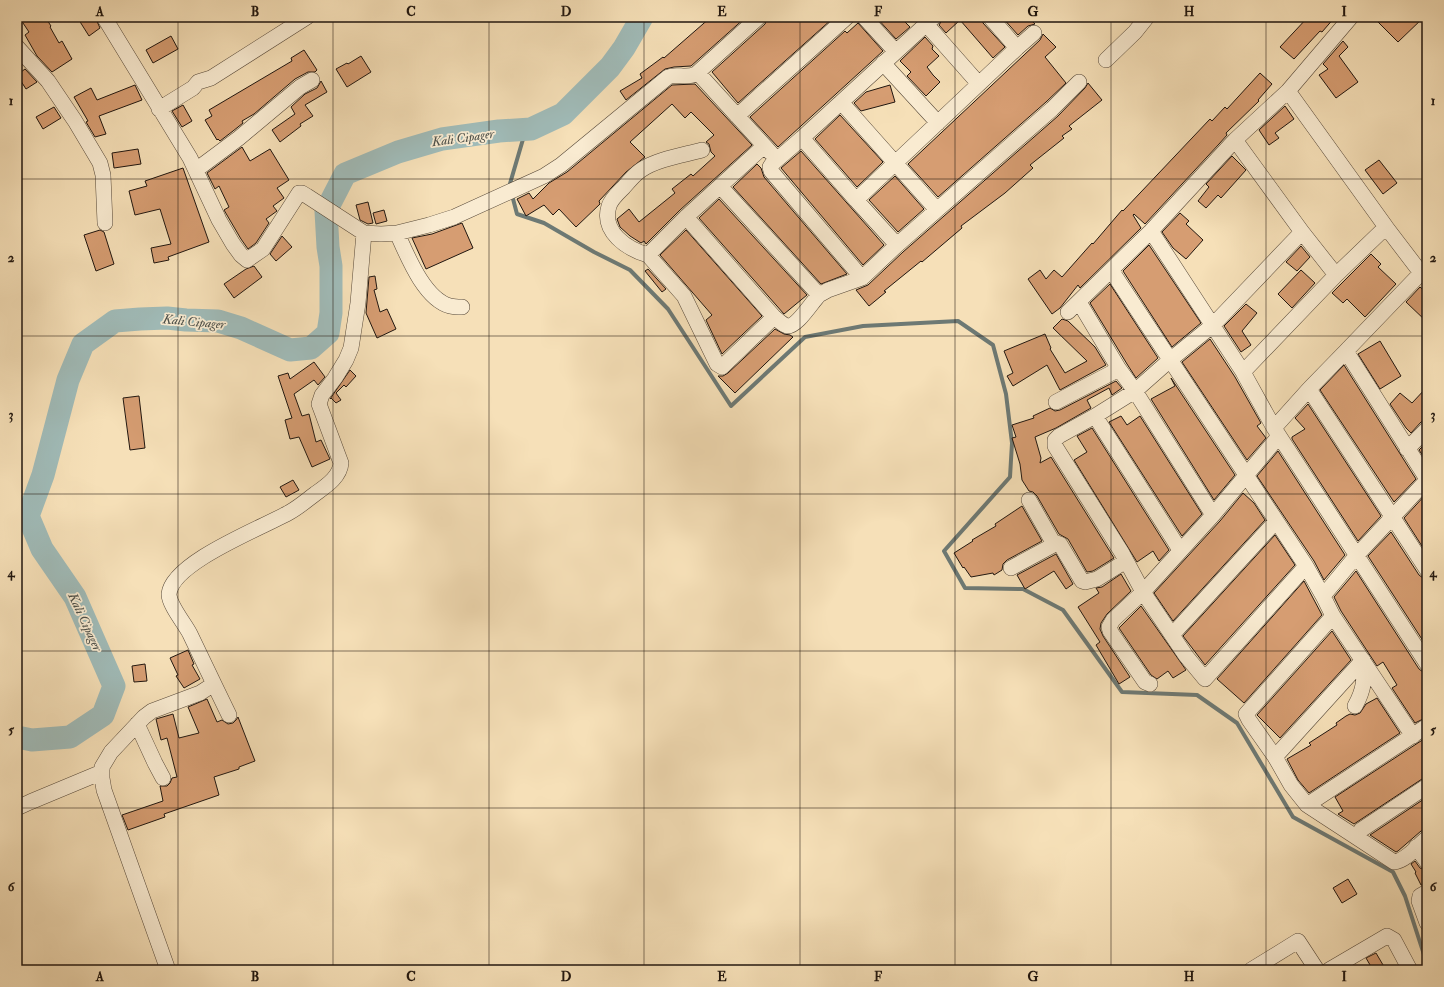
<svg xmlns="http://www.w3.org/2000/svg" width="1444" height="987" font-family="'IM FELL Double Pica',serif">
	<rect width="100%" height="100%" fill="#f6e0b8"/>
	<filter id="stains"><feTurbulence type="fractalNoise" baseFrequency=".005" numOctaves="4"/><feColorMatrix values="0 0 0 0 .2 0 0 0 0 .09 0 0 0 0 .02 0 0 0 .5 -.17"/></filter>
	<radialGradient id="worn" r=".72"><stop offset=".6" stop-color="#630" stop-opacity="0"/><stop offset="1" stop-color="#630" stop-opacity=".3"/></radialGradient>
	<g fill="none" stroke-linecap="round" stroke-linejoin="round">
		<path stroke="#6d7974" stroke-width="4" d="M509 187 526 129
			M512 195 517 214 544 223 594 252 630 270 668 309 731 406 805 337 863 326 958 321 993 345 1006 394 1012 443 1010 477 944 551 965 588 1023 589 1063 610 1122 692 1197 695 1237 723 1293 817 1393 872 1405 896 1427 964"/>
		<path stroke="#a0bbb8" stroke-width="23" d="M17 737 32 740 70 737 103 715 114 686 75 597 42 549 28 516 43 475 68 380 83 344 115 321 140 319 167 318 186 320 218 321 241 328 290 350 311 348 328 333 331 313V266L328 247 326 211 345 174 398 152 442 139 499 131 531 129 563 114 610 67 624 48 642 17"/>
	</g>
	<path fill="#d69d72" stroke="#20160f" d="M19 17H45L51 26 50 27 59 43 62 41 72 59 52 72 37 56 25 35 29 32Z
		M77 17H95L100 28 89 36Z
		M711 17H746L691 66 674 67 665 69 626 100 620 91 642 78 640 74 663 57 664 58Z
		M768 17H830L832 19 738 103 712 72 765 24Z
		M876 17H900L910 27 896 39Z
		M943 17H981L983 23 1005 47 993 58 960 20 946 33 939 25 942 20Z
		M1002 17H1028L1035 24 1028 26 1018 35Z
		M1308 17H1335L1322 32 1320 31 1294 59 1280 47Z
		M1373 17H1424L1398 42Z
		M858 23 883 51 778 147 750 117 845 31 847 33Z
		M1043 34 1056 47 1045 57 1066 83 1046 102 938 197 908 164 1040 40Z
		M171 36 178 49 153 63 146 50Z
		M925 37 933 46 932 49 939 56 927 67 933 75 940 82 926 96 907 76 911 72 900 61Z
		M1343 41 1348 47 1339 56 1358 82 1336 98 1319 75 1328 69 1323 64Z
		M304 50 317 70 315 72H308L295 79 254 114 242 121 243 123 233 131 220 141 218 139 217 140 205 120 212 116 209 110 292 61 291 58Z
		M361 56 371 72 347 87 336 69 347 63 348 64Z
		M25 69 37 82 26 89 17 75Z
		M1260 73 1272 84 1258 100 1259 101 1226 133 1227 135 1219 144 1145 224 1134 214 1133 215 1141 228 1080 288 1078 285 1060 308 1052 314 1028 279 1040 270 1046 279 1054 270 1062 277 1092 243 1093 244 1122 210 1123 211 1210 119 1212 121 1225 107 1227 109Z
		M321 81 327 92 305 105 313 116 300 124 301 126 280 142 272 130 295 114 291 107 305 94 317 88Z
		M1088 83 1102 100 1069 126 1072 129 1062 136 1064 138 1030 165 1033 168 1005 193 961 226 962 228 922 262 921 261 884 291 886 292 869 306 856 290 868 285 903 252 1058 116 1085 88Z
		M695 84 752 145 680 210 646 244 644 241 641 243 630 236 620 227 617 219 629 209 639 222 675 193 672 189 691 174 693 176 715 156 711 152 709 144 706 142 714 135 691 112 685 118 672 104 630 142 645 157 626 172 599 201 600 204 576 227 559 209 553 215 544 205 526 216 517 199 529 193 533 199 549 183 567 172 672 85Z
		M135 85 142 100 99 116 106 134 95 137 86 122 88 121 74 97 91 88 97 100Z
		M890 85 895 102 861 111 854 103 866 92Z
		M183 105 192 121 182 127 172 111Z
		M1285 106 1294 119 1275 133 1279 138 1269 145 1259 130Z
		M54 107 61 118 43 129 36 117Z
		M840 115 883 162 857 187 815 139Z
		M242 147 250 161 270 149 289 180 277 188 284 198 273 206 277 211 266 219 269 223 256 243 248 249 241 239 224 210 229 207 219 186 215 189 207 173Z
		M138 149 141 164 114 168 112 153Z
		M801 151 884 245 863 265 781 168Z
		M1232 156 1246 170 1221 198 1218 195 1206 208 1198 201 1209 187 1206 184Z
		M1379 160 1397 183 1383 194 1365 170Z
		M757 164 761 168 764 177 847 274 821 284 733 187Z
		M183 168 209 242 168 257 169 260 154 263 151 248 171 244 160 209 135 215 129 191 147 186 145 181Z
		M895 176 924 209 898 232 869 200Z
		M719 199 807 295 784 314 699 218Z
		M368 202 373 223 368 224 360 220 356 205Z
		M384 210 387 221 376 224 373 213Z
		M1180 213 1189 221 1186 224 1203 240 1186 259 1173 248 1162 232Z
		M462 223 473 248 426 269 412 238 432 234Z
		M100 230 104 232 114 264 96 271 84 235Z
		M686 230 762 316 722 354 706 320 712 315 660 255Z
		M282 236 292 247 276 261 270 254Z
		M1149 245 1201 323 1172 347 1123 271Z
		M1301 246 1310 257 1297 271 1286 262Z
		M1371 254 1381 264 1378 267 1396 284 1365 317 1347 299 1343 303 1332 293Z
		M254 266 262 277 234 298 224 284 246 269Z
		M648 269 666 289 662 292 645 271Z
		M1301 270 1315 283 1292 308 1278 294Z
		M375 276 377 289 374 290 380 312 387 309 396 329 377 338 366 313 369 277Z
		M1110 284 1158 358 1136 378 1127 364 1090 303Z
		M1420 287 1427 293V322L1406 302Z
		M1246 304 1257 313 1242 331 1251 345 1241 352 1224 326Z
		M1062 319 1068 321 1095 347 1106 365 1060 390 1047 365 1013 386 1007 376 1013 373 1004 351 1045 334 1051 348 1050 349 1065 373 1087 361 1053 328Z
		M775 329 784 334 790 335 793 337 735 393 718 376H723L728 373Z
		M1210 339 1235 377 1261 423 1257 426 1266 438 1247 460 1182 362Z
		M1380 341 1401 376 1380 389 1358 354Z
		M314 362 325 377 318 385 314 380 294 394 302 416 309 414 316 442 321 440 330 459 312 467 299 437 290 439 285 420 292 418 278 376 288 373 290 379Z
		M1344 365 1416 479 1394 502 1320 390Z
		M350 370 356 376 346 387 344 385 336 393 341 400 336 403 331 398 330 399Z
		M1171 378 1235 475 1214 500 1151 399 1175 386Z
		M1116 381 1122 388 1112 395 1109 388 1087 400 1091 408 1056 428 1035 437 1041 458 1040 463 1051 457 1114 558 1093 571 1087 572 1068 539 1059 534 1037 496 1033 492 1029 491 1022 480 1020 464 1012 438 1016 437 1012 425 1034 418 1033 416 1050 408 1055 411 1060 410Z
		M1427 387V420L1421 422 1411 433 1406 428 1390 404 1400 393 1412 403Z
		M139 396 145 448 130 450 123 398Z
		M1308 404 1381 516 1358 541 1292 439V437L1305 429 1295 418Z
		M1121 416 1127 425 1140 416 1202 514 1182 536 1109 422Z
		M1092 428 1169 550 1159 561 1153 551 1137 562 1074 460 1087 452 1077 436Z
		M1427 442V462L1419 450Z
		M1278 451 1345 555 1324 580 1314 561 1257 476Z
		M293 480 299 490 286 497 280 487Z
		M1243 493 1254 503 1265 520 1173 621 1154 593 1220 521Z
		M1427 493V554L1404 518Z
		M1022 506 1042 541 1007 560 1003 564 1002 570 994 575 993 573 971 577 964 567 963 568 954 553 973 541 972 540 996 526 995 524Z
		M1391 532 1419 575 1423 578 1427 579V647L1368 556Z
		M1275 535 1295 565 1205 665 1183 636Z
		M1056 554 1073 584 1066 589 1054 571 1025 589 1017 575Z
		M1356 571 1419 669 1423 672 1427 673V717L1415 723 1392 688 1397 685 1383 662 1377 666 1341 611 1334 597Z
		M1121 574 1131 591 1107 614 1101 623 1100 629 1103 636 1130 677 1119 684 1096 645 1100 642 1078 607 1099 593 1096 588 1102 587Z
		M1304 581 1322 615 1244 703 1217 679Z
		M1141 606 1186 670 1173 678 1168 671 1157 679 1151 675 1119 628Z
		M1332 631 1351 660 1280 738 1257 715Z
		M188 650 194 664 192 665 200 679 184 688 176 676 178 675 170 658Z
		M145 664 147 681 134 682 132 666Z
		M1377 698 1400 733 1309 793 1298 780 1287 759 1311 745 1309 743 1337 725 1336 723 1346 716 1350 714 1355 715 1360 713 1366 704Z
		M207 699 217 722 222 720 228 724 233 723 236 720 238 717 255 761 239 767V769L214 777 219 795 164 814 165 817 128 830 122 815 163 801 160 786H167L170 783 172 778 177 777 167 738 161 740 156 719 173 714 179 738 199 733 188 707Z
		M1427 737V777L1422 779 1354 824 1338 814 1343 811 1335 797Z
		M1427 797V829L1421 831 1398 851 1396 852 1370 835Z
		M1415 861 1420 868 1427 871V883L1421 885 1415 873 1416 872 1411 864Z
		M1348 879 1357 894 1342 903 1333 888Z
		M1376 953 1386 970H1373L1366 958Z"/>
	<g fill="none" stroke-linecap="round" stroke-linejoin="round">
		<g stroke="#564839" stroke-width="16">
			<path id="minor" d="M104 17 190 158 219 220 233 244 241 255 247 260 263 249 299 193H302L307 196 364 233 381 234 397 233 429 225 454 217 544 176 561 165 668 77C677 73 685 79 696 74L759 17
				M864 17 896 52
				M934 17 802 138 856 200 897 245 1052 109 1079 82
				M1351 17 1288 91 1386 227 1421 273 1346 351 1427 479
				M926 24 979 84
				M17 47 48 81 75 121 100 163 103 175 105 223
				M1017 48 1034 33
				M1106 60 1135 32 1147 17
				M883 63 938 123
				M698 73 771 153
				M841 102 937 210
				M159 109 193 88 198 82 211 78 307 17
				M737 116 847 17
				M802 138 772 164 770 167 771 171 862 278 897 245
				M1235 140 1302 232
				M196 170 239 138 300 87 312 80
				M720 186 819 295 828 290 862 278
				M856 200 1017 48 990 17
				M686 217 774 317 722 367 717 364 684 296 648 255 686 217 764 146
				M1151 231 1243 372 1274 428
				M397 233C407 255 424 299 450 306 454 307 458 307 462 307
				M648 255C627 249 601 232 609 206 611 199 619 192 624 187 629 181 635 174 641 170 657 159 684 155 702 150
				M1111 270 1306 566 1323 596
				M1079 302 1119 369 1135 391 1213 515
				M1068 312 1151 231 1235 140 1288 91
				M774 317C778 320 783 325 787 326 797 327 812 302 819 295
				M1346 351 1309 389 1274 428 1427 664
				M1243 372 1336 275 1386 227
				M1309 389 1427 570
				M1056 402 1119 369
				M1095 416 1180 550
				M1279 436 1213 515 1143 592 1122 553 1055 446V440L1059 436 1095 416 1135 391 1170 360 1213 325 1302 232 1336 275
				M1407 449 1427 429
				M1427 480 1357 555 1323 596 1333 616 1246 714 1249 720 1275 757 1291 785 1307 805 1427 726
				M1029 500 1054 544
				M1011 568 1057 543 1060 544 1082 581 1085 582 1097 579 1126 561
				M1333 616 1413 736
				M1172 635 1276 521
				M214 684 229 715
				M1150 684 1145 682 1110 631 1109 627 1113 620 1143 592 1186 656 1205 679 1306 566
				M1355 706C1364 690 1365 679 1363 661
				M137 724 155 763 163 778
				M1275 757 1363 660
				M1427 786 1361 830 1356 837 1394 862C1406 861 1417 846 1427 838
				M1307 805 1356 837
				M17 808 30 802 102 772
				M1416 847 1427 862
				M1427 892 1420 896 1419 901 1427 923
				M168 970 104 790 102 778V767L111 752 144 717 152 711 200 693 214 684C206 667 198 651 190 634 185 624 169 605 169 594 172 562 264 527 290 512 299 507 307 500 315 494 326 486 340 477 341 463L319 404 322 395 335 378 346 360 351 348 358 303 364 233
				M1251 970 1298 941 1317 970
				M1329 970 1387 936 1394 940 1410 970"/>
		</g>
		<use href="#minor" stroke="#f9ebd1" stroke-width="15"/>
	</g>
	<path fill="none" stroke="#20160f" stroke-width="1" stroke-opacity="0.55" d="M178 17V970M333 17V970M489 17V970M644 17V970M800 17V970M955 17V970M1111 17V970M1266 17V970M17 179H1427M17 336H1427M17 494H1427M17 651H1427M17 808H1427"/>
	<g text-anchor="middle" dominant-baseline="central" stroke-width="3.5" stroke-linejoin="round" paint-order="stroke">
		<g font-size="13" font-style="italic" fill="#4d504a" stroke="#f9ebd1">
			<text transform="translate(463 138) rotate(-8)">Kali Cipager</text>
			<text transform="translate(194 322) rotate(5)">Kali Cipager</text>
			<text transform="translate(85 622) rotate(65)">Kali Cipager</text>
		</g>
	</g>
	<rect width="1444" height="987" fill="none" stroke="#f6e0b8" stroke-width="44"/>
	<rect x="22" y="22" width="1400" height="943" fill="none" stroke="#20160f" stroke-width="1.5"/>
	<g font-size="13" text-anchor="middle" font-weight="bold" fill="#20160f">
		<text x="100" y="16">A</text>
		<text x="255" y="16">B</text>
		<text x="411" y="16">C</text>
		<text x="566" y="16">D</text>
		<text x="722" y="16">E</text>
		<text x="878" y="16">F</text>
		<text x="1033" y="16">G</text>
		<text x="1189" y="16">H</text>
		<text x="1344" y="16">I</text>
		<text x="11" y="105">1</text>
		<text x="1433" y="105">1</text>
		<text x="11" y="262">2</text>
		<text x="1433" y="262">2</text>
		<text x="11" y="419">3</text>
		<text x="1433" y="419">3</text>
		<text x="11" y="577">4</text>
		<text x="1433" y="577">4</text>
		<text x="11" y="734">5</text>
		<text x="1433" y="734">5</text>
		<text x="11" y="891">6</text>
		<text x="1433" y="891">6</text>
		<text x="100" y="981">A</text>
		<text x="255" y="981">B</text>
		<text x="411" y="981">C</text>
		<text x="566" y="981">D</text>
		<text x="722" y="981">E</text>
		<text x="878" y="981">F</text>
		<text x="1033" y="981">G</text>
		<text x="1189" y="981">H</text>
		<text x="1344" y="981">I</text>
	</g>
	<rect width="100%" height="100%" filter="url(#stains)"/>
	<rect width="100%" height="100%" fill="url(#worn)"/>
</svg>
